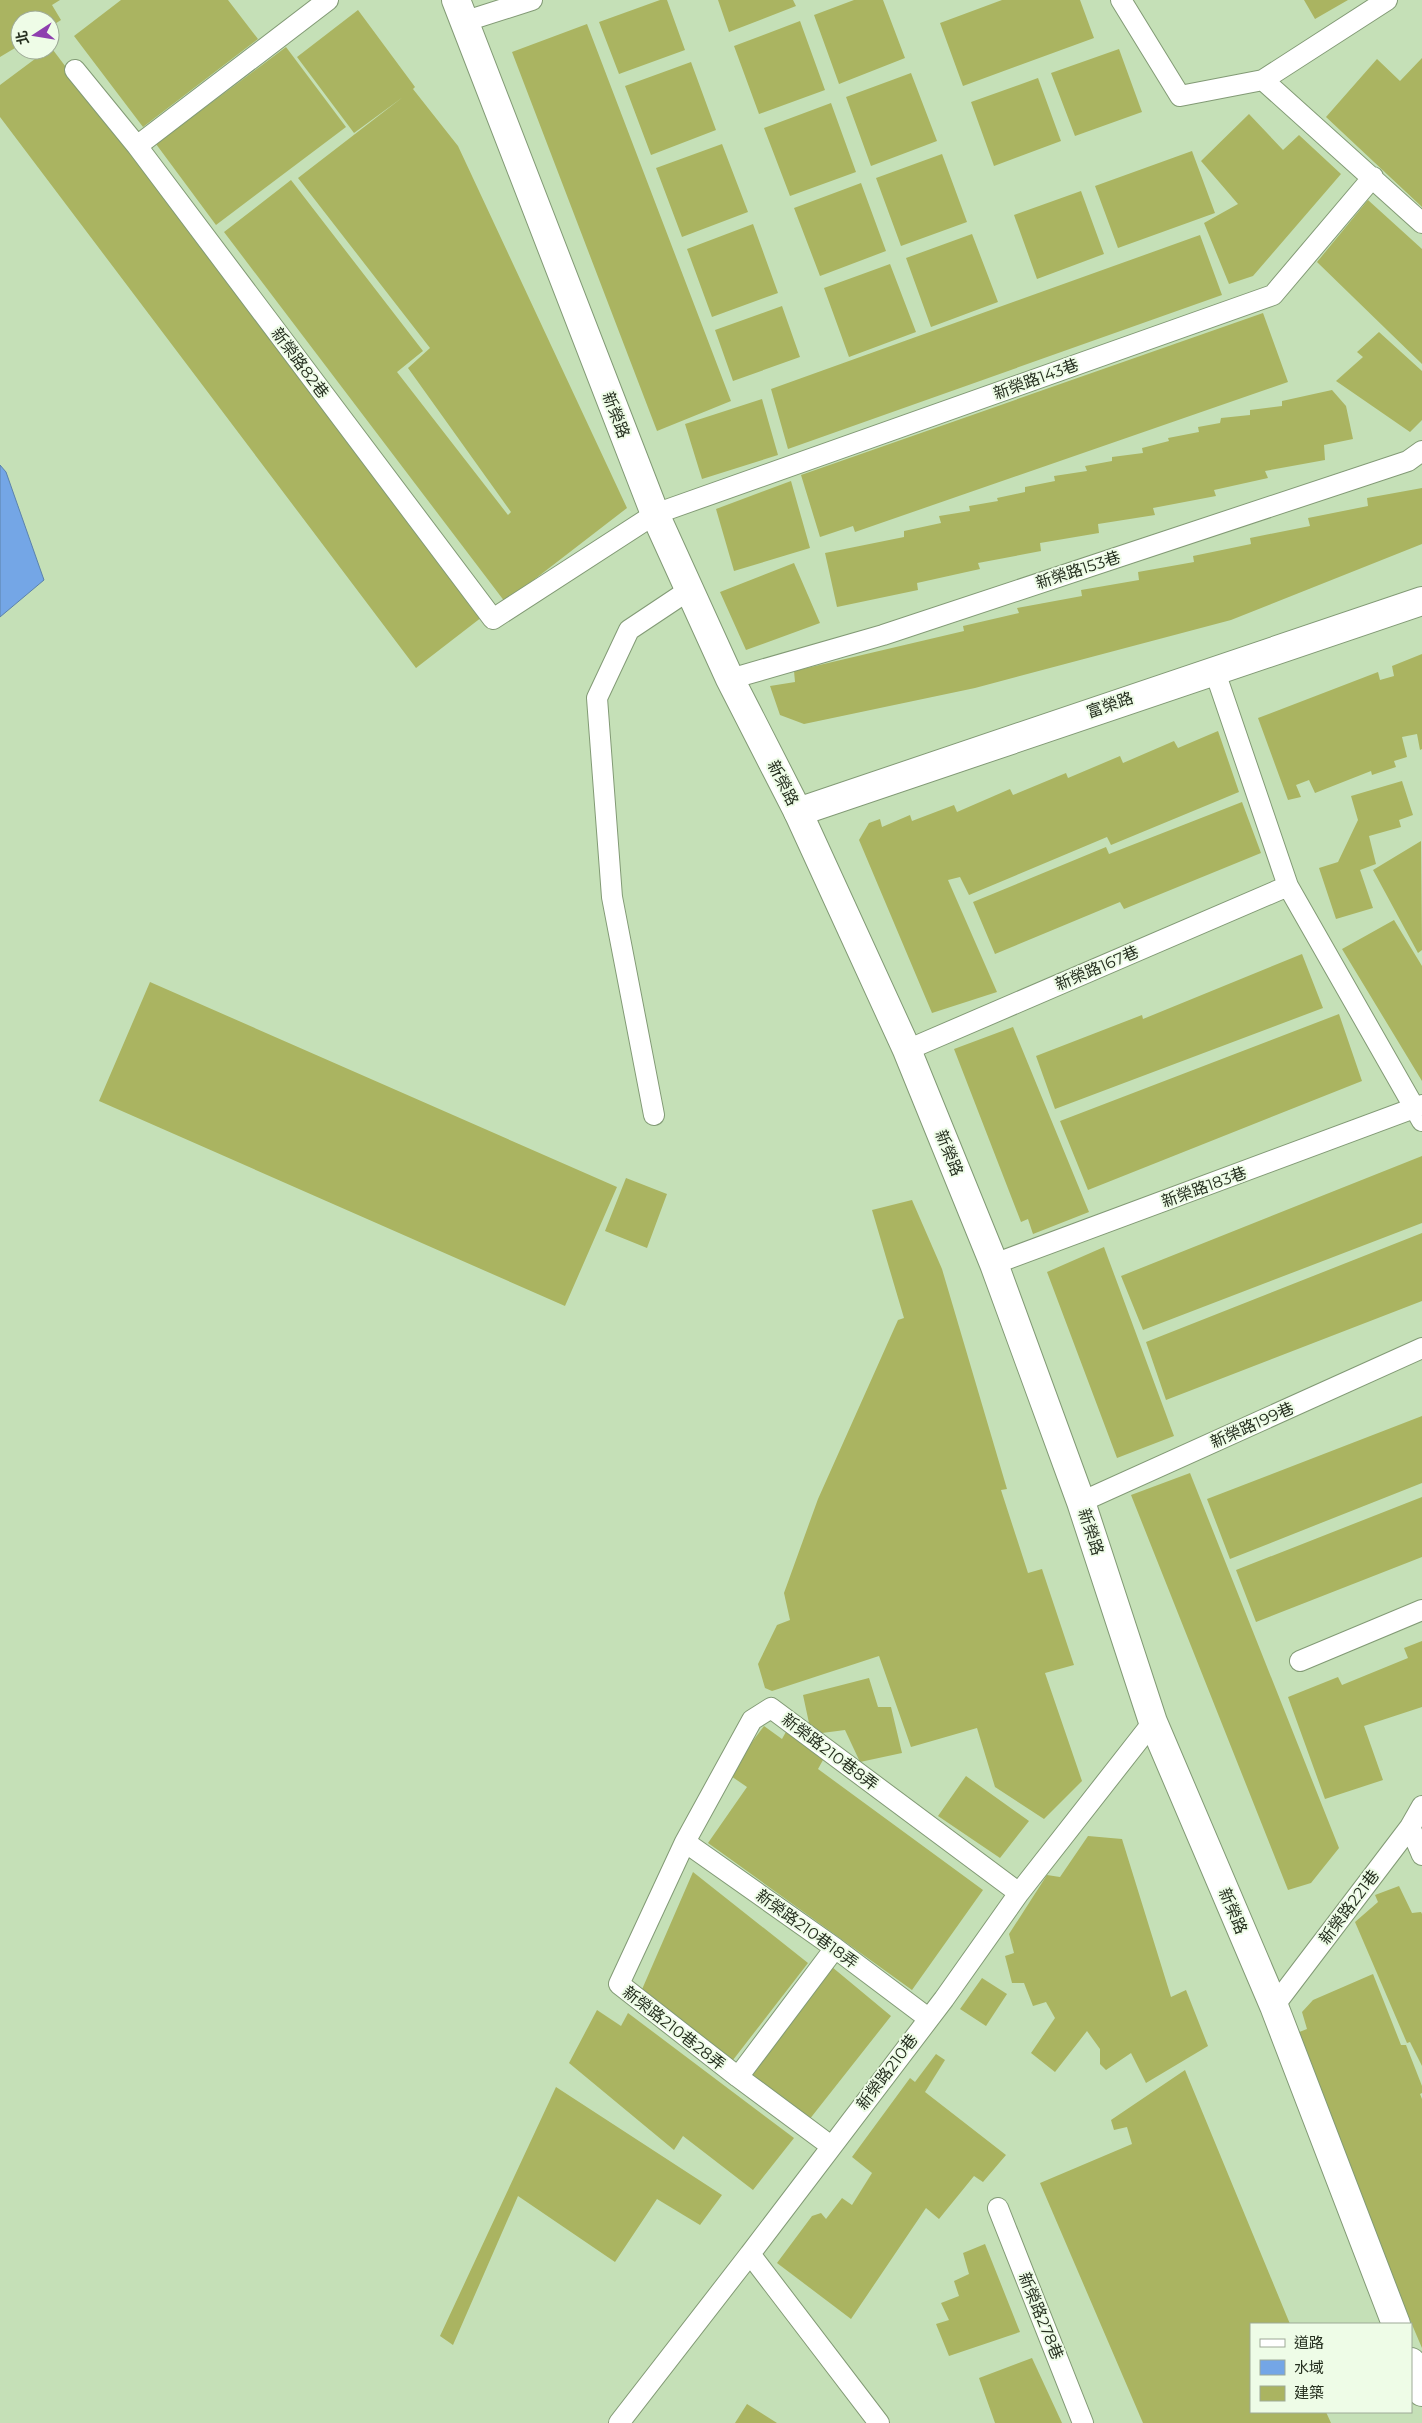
<svg xmlns="http://www.w3.org/2000/svg" width="1422" height="2423" font-family="Montserrat,'Noto Sans TC',sans-serif">
	<rect width="100%" height="100%" fill="#c5e0b7"/>
	<path fill="#74a6e6" stroke="#5c82aa" d="M0 465 6 472 44 580 0 617Z"/>
	<path fill="#aab461" d="M0 0H60L52 5 61 20 50 27V20H20V45L0 57Z
		M121 0H228L258 39 143 127 74 36Z
		M660 0H667L685 50 619 74 599 22Z
		M718 0H793L796 6 729 32Z
		M854 0H883L905 58 839 84 814 15Z
		M1002 0H1080L1094 38 963 86 940 23Z
		M1304 0H1348L1315 19Z
		M358 10 415 87 413 89 458 146 627 508 505 602 224 232 291 180 423 351 397 372 508 515 511 512 408 368 430 348 298 178 403 97 354 133 297 57Z
		M800 21 825 90 759 114 734 46Z
		M587 24 731 401 657 431 512 52Z
		M50 46 482 617 416 668 0 117V85L47 50H50Z
		M286 47 346 127 216 225 156 144Z
		M1119 49 1142 112 1075 136 1051 73Z
		M1422 58V207L1326 117 1377 59 1400 81Z
		M691 62 716 130 651 155 625 86Z
		M911 73 937 141 871 166 846 97Z
		M1038 78 1061 141 994 166 971 102Z
		M831 103 856 172 790 196 764 128Z
		M1249 114 1283 150 1299 135 1341 174 1253 276 1229 284 1204 223 1238 204 1201 161Z
		M722 144 748 212 682 237 656 168Z
		M1192 151 1215 213 1118 248 1095 186Z
		M942 154 967 222 901 246 876 178Z
		M861 183 886 251 820 276 794 208Z
		M1081 191 1104 254 1037 279 1014 215Z
		M1368 200 1422 249V364L1317 262Z
		M753 224 778 293 712 317 687 249Z
		M972 234 998 302 931 327 906 258Z
		M1200 235 1222 295 788 449 771 389Z
		M890 264 916 332 849 357 824 288Z
		M782 306 800 357 733 381 715 330Z
		M1263 313 1288 382 855 532 853 526 820 537 801 475Z
		M1379 332 1422 371V420L1410 432 1336 381 1363 357 1357 352Z
		M1332 390 1346 406 1353 439 1324 445 1325 460 1265 471 1268 478 1214 490 1216 496 1153 508 1155 515 1098 524 1099 533 1040 543 1041 551 978 563 980 569 917 583 918 590 837 607 825 553 904 537V531L941 523 939 516 970 511 969 506 998 501 997 498 1025 492V487L1055 481 1054 476 1087 471 1085 466 1112 461V457L1143 453 1142 448 1169 441 1168 438 1199 432 1198 427 1220 423 1221 418 1250 415V410L1282 406V401Z
		M762 399 778 455 702 479 685 424Z
		M791 481 810 548 734 571 716 509Z
		M1422 488V544L1231 620 975 688 804 724 780 715 770 686 795 682 794 671 964 631 963 626 1019 613 1017 608 1082 596 1081 590 1139 580 1138 572 1194 562 1193 556 1251 544 1250 538 1310 526 1308 518 1368 506 1367 498Z
		M794 563 820 623 746 650 720 592Z
		M1422 654V749L1420 750 1417 734 1402 737 1407 757 1394 761 1396 767 1372 775 1371 771 1315 793 1309 780 1296 785 1301 797 1288 800 1258 718 1378 672 1380 680 1394 676 1392 666Z
		M1218 731 1239 792 1111 845 1107 837 969 895 960 877 948 880 997 992 932 1013 859 840 869 823 880 819 882 827 910 815 912 821 954 805 957 812 1010 789 1013 795 1066 773 1068 778 1120 756 1123 763 1174 741 1178 748Z
		M1402 781 1413 815 1399 820 1401 827 1369 836 1376 864 1360 870 1373 908 1336 919 1319 868 1338 862 1358 820 1351 796Z
		M1242 802 1261 853 1124 909 1120 902 995 954 973 902 1106 847 1109 854Z
		M1421 841 1422 950 1418 953 1373 870Z
		M1394 920 1422 966V1081L1342 949Z
		M1302 954 1323 1008 1055 1109 1036 1056 1142 1015 1143 1019Z
		M150 982 617 1187 565 1306 99 1101Z
		M1339 1014 1362 1081 1088 1190 1060 1121Z
		M1013 1027 1089 1212 1033 1234 1028 1219 1021 1222 954 1049Z
		M1422 1156V1223L1143 1330 1121 1276Z
		M626 1178 667 1194 647 1248 605 1231Z
		M912 1200 942 1269 1007 1489 1001 1490 1028 1573 1042 1569 1074 1665 1045 1673 1082 1781 1044 1819 995 1787 977 1728 911 1747 879 1656 772 1691 765 1688 758 1664 777 1625 790 1620 784 1593 818 1499 898 1320 904 1318 872 1210Z
		M1422 1233V1301L1166 1400 1146 1342Z
		M1104 1247 1174 1436 1117 1458 1047 1272Z
		M1422 1416V1483L1230 1559 1207 1499Z
		M1190 1473 1339 1848 1311 1883 1288 1890 1131 1495Z
		M1422 1497V1557L1256 1622 1236 1570Z
		M1422 1641V1707L1364 1726 1383 1780 1325 1799 1288 1697 1338 1677 1342 1685 1408 1658 1404 1648Z
		M869 1678 878 1707H891L902 1753 860 1762 845 1730 822 1733 809 1723 803 1695Z
		M764 1726 782 1739 787 1730 823 1760 818 1769 983 1890 912 1990 708 1843 747 1787 728 1774Z
		M966 1776 1029 1821 1000 1858 938 1816Z
		M1088 1836 1122 1839 1171 1997 1186 1990 1208 2046 1146 2083 1131 2053 1106 2070 1100 2064V2049L1087 2031 1055 2072 1031 2053 1055 2018 1046 2002 1033 2006 1024 1983H1012L1005 1956 1014 1953 1009 1934 1047 1875 1060 1877Z
		M693 1872 808 1963 733 2060 640 1994Z
		M1399 1886 1412 1913 1421 1912 1422 1914V2066L1410 2042 1407 2043 1355 1922 1378 1902 1375 1895Z
		M832 1967 891 2016 809 2120 748 2074Z
		M1373 1974 1401 2045H1406L1422 2086V2093L1420 2094 1422 2099V2348L1289 2036 1307 2029 1302 2012 1313 2000Z
		M982 1978 1007 1994 986 2026 960 2009Z
		M597 2010 621 2026 628 2013 794 2138 753 2190 683 2136 674 2150 569 2063Z
		M936 2054 945 2060 925 2092 1006 2155 983 2182 974 2176 939 2219 926 2208 851 2319 777 2263 812 2216 821 2213 826 2219 842 2198 852 2205 872 2173 852 2157 910 2078 915 2082Z
		M1185 2070 1290 2324H1251V2412H1326L1331 2423H1143L1040 2183 1132 2144 1127 2127 1114 2130 1111 2120Z
		M556 2087 722 2195 700 2225 657 2199 615 2262 518 2196 453 2345 440 2336Z
		M985 2244 1020 2332 949 2356 936 2324 949 2320 941 2303 959 2296 954 2281 969 2274 963 2253Z
		M1032 2358 1062 2423H995L979 2378Z
		M747 2404 777 2423H735Z"/>
	<g fill="none" stroke-linecap="round" stroke-linejoin="round">
		<g stroke="#829a75" stroke-width="22">
			<path id="lane" d="M328 0 137 146 493 619 655 514 1273 295 1373 177
				M1121 0 1180 96 1263 80 1422 223
				M463 22 532 0
				M75 70 137 146
				M1263 80 1387 0
				M1214 669 1288 886 1422 1121
				M730 679 883 635 1408 461 1422 451
				M907 1050 1288 886
				M654 1115 612 897 597 698 629 630 689 590
				M994 1264 1422 1105
				M1081 1502 1422 1348
				M1300 1661 1422 1610
				M1410 1827 1422 1855
				M685 1842 835 1948 928 2018
				M1274 2006 1410 1827 1422 1806
				M738 2077 835 1948
				M831 2146 738 2077 619 1984 685 1842 752 1720 771 1708 1019 1893
				M998 2208 1083 2423
				M619 2423 750 2254
				M879 2423 750 2254 944 1999 1019 1893 1153 1722"/>
		</g>
		<g stroke="#829a75" stroke-width="30">
			<path id="street" d="M798 812 1422 601"/>
		</g>
		<g stroke="#829a75" stroke-width="30">
			<path id="secondary" d="M456 0 655 514 730 679 798 812 907 1050 994 1264 1081 1502 1153 1722 1274 2006 1396 2324
				M1411 2362 1422 2392"/>
		</g>
		<use href="#lane" stroke="#fff" stroke-width="20"/>
		<use href="#street" stroke="#fff" stroke-width="28"/>
		<use href="#secondary" stroke="#fff" stroke-width="28"/>
	</g>
	<g text-anchor="middle" dominant-baseline="central" stroke-width="4" stroke-linejoin="round" paint-order="stroke">
		<g font-size="16" fill="#252f1f" stroke="#eefce7">
			<text transform="translate(300 363) rotate(53)">新榮路82巷</text>
			<text transform="translate(1036 379) rotate(-20)">新榮路143巷</text>
			<text transform="translate(616 415) rotate(69)">新榮路</text>
			<text transform="translate(1078 570) rotate(-18)">新榮路153巷</text>
			<text transform="translate(1110 705) rotate(-19)">富榮路</text>
			<text transform="translate(783 783) rotate(63)">新榮路</text>
			<text transform="translate(1097 968) rotate(-23)">新榮路167巷</text>
			<text transform="translate(949 1153) rotate(68)">新榮路</text>
			<text transform="translate(1204 1187) rotate(-20)">新榮路183巷</text>
			<text transform="translate(1252 1425) rotate(-24)">新榮路199巷</text>
			<text transform="translate(1091 1532) rotate(72)">新榮路</text>
			<text transform="translate(830 1752) rotate(37)">新榮路210巷8弄</text>
			<text transform="translate(1349 1907) rotate(-53)">新榮路221巷</text>
			<text transform="translate(1233 1911) rotate(67)">新榮路</text>
			<text transform="translate(807 1929) rotate(36)">新榮路210巷18弄</text>
			<text transform="translate(674 2028) rotate(38)">新榮路210巷28弄</text>
			<text transform="translate(887 2072) rotate(-53)">新榮路210巷</text>
			<text transform="translate(1041 2316) rotate(68)">新榮路278巷</text>
		</g>
	</g>
	<rect x="1250" y="2323" width="162" height="90" fill="#eefce7" stroke="#9eaa97"/>
	<rect x="1260" y="2339" width="25" height="8" fill="#ffffff" stroke="#9eaa97"/>
	<text x="1294" y="2348" font-size="15" fill="#252f1f">道路</text>
	<rect x="1260" y="2360" width="25" height="15" fill="#74a6e6" stroke="#9eaa97"/>
	<text x="1294" y="2373" font-size="15" fill="#252f1f">水域</text>
	<rect x="1260" y="2386" width="25" height="15" fill="#aab461" stroke="#9eaa97"/>
	<text x="1294" y="2398" font-size="15" fill="#252f1f">建築</text>
	<g transform="translate(35 35) rotate(258)"><circle r="24" fill="#eefce7" stroke="#9eaa97"/>
	<path d="M0-4L9 19L0 12L-9 19Z" fill="#8e3faf"/>
	<text y="-8" font-size="14" font-weight="bold" text-anchor="middle" fill="#252f1f">北</text>
	</g>
</svg>
